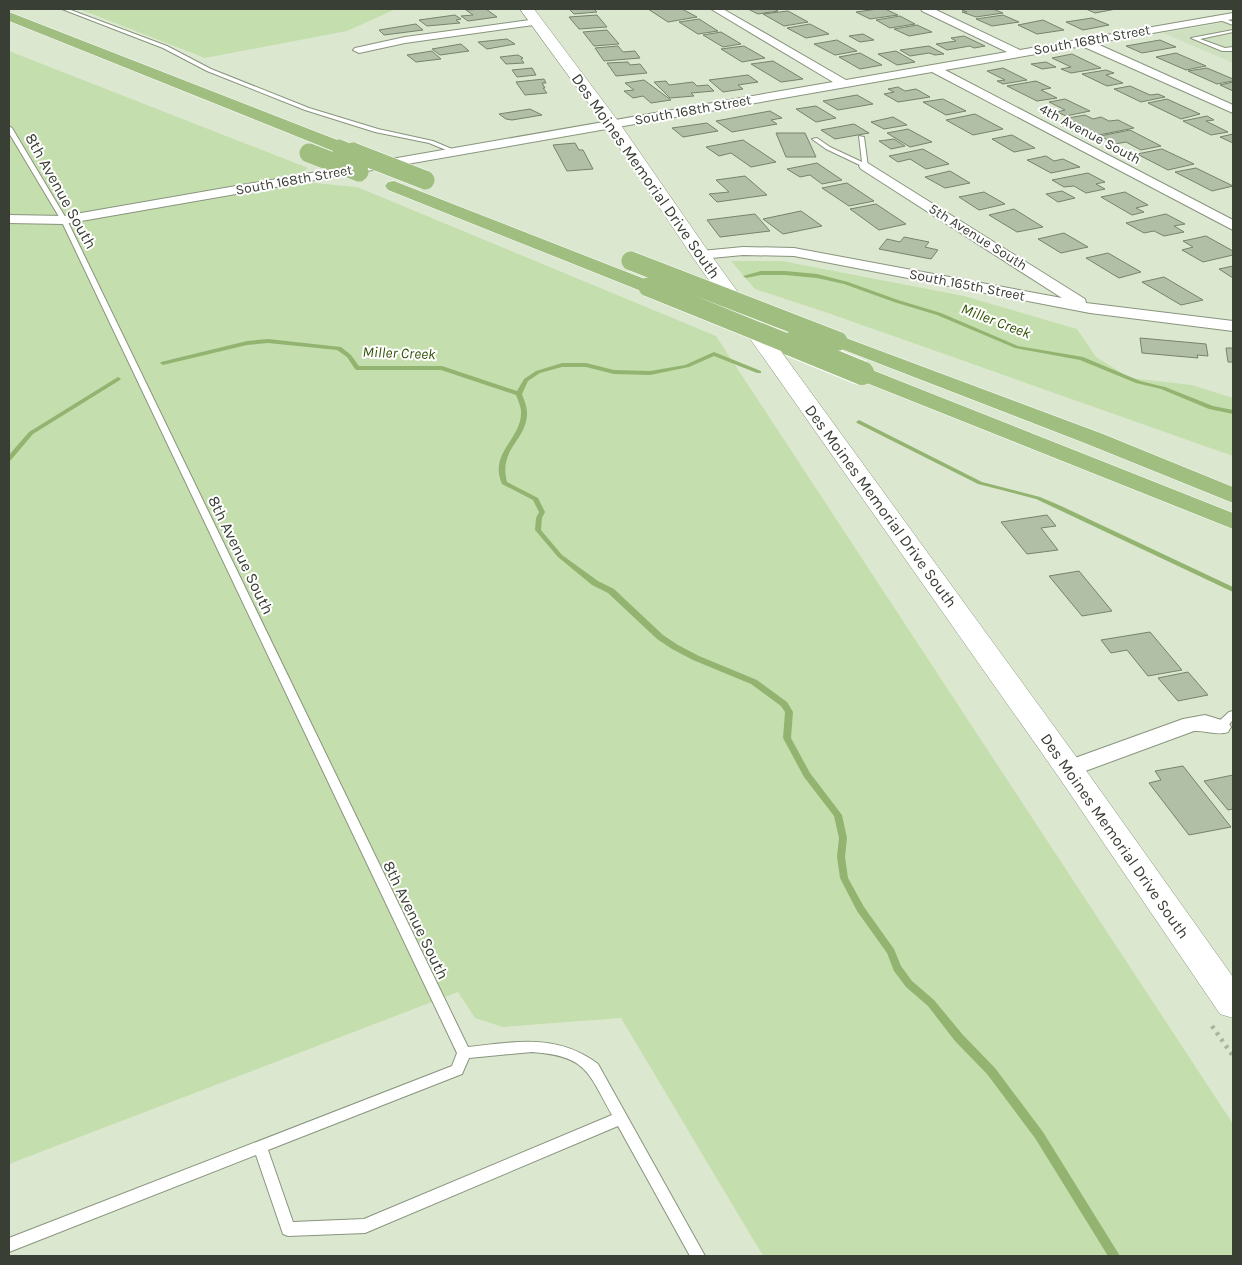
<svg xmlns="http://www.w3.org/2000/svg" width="1242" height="1265" font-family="Karla,sans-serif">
	<rect width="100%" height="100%" fill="#dbe8cf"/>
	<path fill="#cfe0c0" d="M1233 21V63L1163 33Z"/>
	<path fill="#c5dead" d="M79 9H396L347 31 205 58Z
		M9 51 308 168 292 181 357 187 716 336 1233 1124V1256H763L621 1018 503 1027 475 1018 458 992 9 1164Z
		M731 261H782L964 296 1077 329 1096 357 1130 378 1192 385 1233 398V456L828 313 755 289Z"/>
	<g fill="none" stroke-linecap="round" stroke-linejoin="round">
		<path fill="#93b470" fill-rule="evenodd" d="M761 271H785L817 274 848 282 898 300 941 313 1018 346 1083 357 1140 381 1165 387 1213 406 1233 410V414L1209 409 1161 389 1136 383 1080 360 1015 348 937 315 894 302 844 284 817 278 785 275H761L746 278 743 276Z
			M268 339 341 347 351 355 359 366H442L517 391 524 379 536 371 562 363H586L614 370 650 371 685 365 714 352 761 371V373H757L714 356 689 367 650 375 614 374 586 367H562L540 373 528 381 522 394C524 400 527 406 527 413 527 441 498 448 507 482L538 498 545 512 542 518 541 530 562 555 598 581 614 589 663 635 678 645 699 656 757 680 787 702 793 712 791 738 810 773 842 815 847 838 845 857 848 878 864 907 894 949 901 966 912 981 934 1000 963 1035 995 1068 1043 1132 1120 1256H1108L1035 1138 987 1074 955 1041 928 1006 906 987 894 971 887 953 857 911 840 878 837 857 839 838 834 816 804 777 783 738 785 712 781 706 751 684 693 660 672 649 657 639 608 593 592 585 558 557 535 530 536 518 539 512 533 500 502 484C488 452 523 439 521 410 520 405 518 400 516 395L441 370H357L355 369 347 357 337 350 268 343 247 345 163 365 160 363 161 362 247 341Z
			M118 377 121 379 120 380 33 434 11 460 9 461V455L29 432Z
			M859 420 982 482 1040 497 1061 506 1233 587V592L1036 499 978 484 857 423 856 422Z"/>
	</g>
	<path fill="#b2bfa7" stroke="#77836c" d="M486 9 497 17 468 21 461 16 473 15 466 10Z
		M569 9H594L597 12 574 14Z
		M648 9H682L697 17 668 22Z
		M748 9H774L778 11 758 14Z
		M878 9H885L898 15 870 19 856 12Z
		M968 9H993L1003 13 976 17 962 12H967L962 10Z
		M1086 9H1116L1095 13Z
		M788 11 808 22 784 26 763 14Z
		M455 15 461 19 456 20 460 23 427 26 419 20Z
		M597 15 607 27 579 29 569 17Z
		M1003 15 1019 22 992 26 976 19Z
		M900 16 915 24 890 28 876 20Z
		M1092 18 1109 25 1083 30 1066 22Z
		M699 19 718 31 698 34 679 22Z
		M1043 20 1064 30 1037 34 1018 25Z
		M416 24 423 30 384 35 379 30Z
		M810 24 829 34 806 38 787 28Z
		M917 25 932 32 909 36 894 29Z
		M607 30 619 44 594 46 583 32Z
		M721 32 741 44 723 47 703 35Z
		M863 34 874 40 860 42 849 36Z
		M964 36 985 46 974 48 970 46 947 50 936 44 956 41 951 38Z
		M507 39 515 44 487 49 478 42Z
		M837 40 857 51 835 55 814 44Z
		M1160 40 1176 47 1142 53 1126 46Z
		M461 44 469 51 440 55 432 49Z
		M618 46 623 52 635 51 640 58 604 61 595 48Z
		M744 46 765 58 742 62 721 49Z
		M929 46 944 54 935 55 929 53 910 56 900 50Z
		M432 51 441 59 416 62 407 55Z
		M896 51 915 62 897 65 878 54Z
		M860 53 882 65 860 69 839 57Z
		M1176 53 1206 66 1186 70 1156 57Z
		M1072 54 1101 68 1071 73 1061 69 1071 67 1052 58Z
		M518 55 523 58 521 59 524 63 506 64 500 57Z
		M773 61 803 79 781 82 751 64Z
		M628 62 630 65 640 64 647 73 616 76 607 63Z
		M1046 62 1056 67 1042 69 1031 64Z
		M532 68 536 75 517 77 512 70Z
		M1003 68 1027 80 1003 84 997 81 1005 80 987 71Z
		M1207 68 1233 79V81L1217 84 1188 71Z
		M1106 70 1114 73 1106 75 1123 83 1107 86 1082 74Z
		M748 75 758 82 738 85 743 89 723 92 709 80Z
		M544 79 546 83H542L545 88H543L547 93 525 95 516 82Z
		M644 80 671 100 651 103 643 96 633 98 624 91 634 90 625 83Z
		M666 81 669 85 693 82 697 86 708 85 714 91 691 93 694 96 670 98 654 82Z
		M1036 81 1051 88 1041 90 1057 98 1037 101 1007 86Z
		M1233 82V91L1220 85Z
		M1130 86 1150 95 1158 94 1165 97 1141 102 1114 89Z
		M898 87 905 91 916 89 930 97 898 102 884 94 894 92 888 89Z
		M857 95 873 104 838 110 823 101Z
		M943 99 966 111 946 115 923 102Z
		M1065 99 1090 111 1066 116 1057 112 1065 110 1049 102Z
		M1167 99 1200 114 1181 119 1148 103Z
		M816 106 836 118 816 122 796 109Z
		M530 109 542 115 512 120 506 119 499 114Z
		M770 111 782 118 771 120 777 124 732 132 716 121Z
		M975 114 1003 129 973 135 946 120Z
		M1085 115 1093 119 1101 117 1109 121 1118 120 1134 128 1099 135 1068 118Z
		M1207 116 1214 120 1206 121 1228 132 1211 135 1183 121Z
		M893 117 907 125 884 129 871 122Z
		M707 123 718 131 683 137 672 128Z
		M854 124 869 133 835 139 821 130Z
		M908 129 932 142 910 147 887 133Z
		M1130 130 1161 146 1141 150 1126 142 1115 144 1100 136Z
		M776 133H805L816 157H786Z
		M1233 134V143L1220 137Z
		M1012 135 1035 148 1014 152 992 139Z
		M894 139 905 146 891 149 879 141Z
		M743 140 776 162 751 167 731 153 719 156 706 147Z
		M575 143 579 150H583L593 169 567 171 553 145Z
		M923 149 949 164 926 169 910 159 898 162 889 156Z
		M1162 149 1194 164 1168 170 1137 154Z
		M1046 156 1054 161 1063 159 1080 167 1051 173 1027 160Z
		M817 163 842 180 822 184 810 175 800 177 787 169Z
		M1196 168 1233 186 1212 191 1175 172Z
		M950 171 970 183 945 188 925 177Z
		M1088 173 1105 182 1096 184 1105 189 1086 193 1074 186 1064 187 1052 180Z
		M745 176 767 195 717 202 709 194 729 192 716 180Z
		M847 183 874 201 849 206 822 188Z
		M1062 191 1075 198 1058 202 1046 194Z
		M984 192 1005 204 979 210 959 197Z
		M1125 192 1148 205 1136 208 1144 212 1132 215 1101 197Z
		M876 204 906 224 879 230 850 209Z
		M1014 209 1043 227 1017 232 989 215Z
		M801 211 822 226 783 234 763 219Z
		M755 214 770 231 720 237 707 220Z
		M1166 214 1185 224 1174 226 1184 232 1164 236 1154 231 1144 233 1126 223Z
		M1064 233 1088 247 1061 253 1038 239Z
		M1206 236 1233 251V255L1203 262 1182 250 1193 247 1183 241Z
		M904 237 929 242 925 247 938 250 931 259 879 249 887 239 900 242Z
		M1108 253 1141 272 1119 278 1086 258Z
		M1233 266V278L1219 269Z
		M1164 277 1203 300 1181 305 1142 282Z
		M1140 338 1206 344 1208 356 1197 355 1198 358 1142 353Z
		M1226 348H1233V362H1228Z
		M1047 515 1056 526 1041 528 1058 550 1027 554 1001 522Z
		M1079 571 1112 611 1082 616 1049 576Z
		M1150 632 1182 670 1148 676 1127 650 1111 653 1101 640Z
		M1188 672 1208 695 1178 701 1158 678Z
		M1183 766 1231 827 1189 835 1149 783 1161 780 1155 771Z
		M1233 775V809L1228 810 1204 781Z"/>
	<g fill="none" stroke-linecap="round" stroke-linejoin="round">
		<g stroke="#88947d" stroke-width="2">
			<path id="service" d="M62 9H68L167 46 211 69 309 108 378 129 433 141 459 152 456 154 429 143 375 132 305 110 207 71 163 48Z
				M1219 16 1233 22V25L1217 19Z
				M1233 30V32L1200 39 1225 48 1233 47V51H1222L1191 38Z
				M9 126 12 128 67 220 468 1047C515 1042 557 1033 598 1064L705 1256H690L618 1126 365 1233 288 1236 283 1234 256 1155 9 1252V1238L452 1066 457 1053 61 220 9 133ZM532 1052C587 1056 588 1072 612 1115L364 1219 293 1222 268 1150 462 1074 469 1058Z
				M859 136 864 137 868 167H864L826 149 812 139 817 138 830 147 862 162Z
				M1233 711V720L1224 730H1216L1215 727 1216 724 1229 712Z"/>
		</g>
		<g stroke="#88947d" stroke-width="2">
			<path id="minor" d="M711 9H723L846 80 1007 52 922 11 921 9H934L1020 50 1233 13V19L1095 43 1233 105V113L1082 46 945 70 1233 220V230L932 72 64 224 9 223V215L64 216 833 82Z
				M537 19 541 20 542 22 541 24 405 43 359 53 353 50 355 48 405 37Z
				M866 162 1085 299 1086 303 1233 321V331L1090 313 794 256 743 255 701 259 696 258 694 255 696 252 701 251 743 247 794 248 1062 298 861 169 859 166 861 163Z
				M1205 715 1228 722 1231 727 1228 732C1217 736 1206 730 1194 731L1069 777 1061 775 1057 769 1061 763 1183 719Z"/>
		</g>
		<g stroke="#88947d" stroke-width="1">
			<path id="secondary" d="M520 9H534L618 121 708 251 1080 762 1233 977V1018L1220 1014 1058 776 694 259 605 126Z"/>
		</g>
		<g stroke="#fff" stroke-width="1">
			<path id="motorway" d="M9 12 345 143 347 147 345 151H333L9 21Z
				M394 181 655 283 658 287 655 291 648 293 641 291 388 190 385 186 388 182Z
				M838 335 1103 434 1233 487V503L1087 444 831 345 827 341 831 337Z
				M862 366 1233 513V529L854 378 851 373 854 368Z"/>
		</g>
		<path stroke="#a9b4a0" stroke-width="4.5" stroke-dasharray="3 5" stroke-linecap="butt" d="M1212 1026 1233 1056"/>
		<use href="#service" fill="#fff" fill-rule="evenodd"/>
		<use href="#minor" fill="#fff" fill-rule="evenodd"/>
		<use href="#secondary" fill="#fff" fill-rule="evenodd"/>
		<use href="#motorway" fill="#9fbe80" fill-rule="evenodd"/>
		<g stroke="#fff" stroke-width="16" stroke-linecap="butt">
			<path id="motorway-bridge-far2" d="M339 147 356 154
				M309 153 311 154"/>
		</g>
		<g stroke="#fff" stroke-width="20" stroke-linecap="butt">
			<path id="motorway-bridge-far1" d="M353 152 425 180
				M309 153 359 172
				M631 261 838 341
				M648 287 794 346"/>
		</g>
		<g stroke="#fff" stroke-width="26" stroke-linecap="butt">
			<path id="motorway-bridge" d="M791 344 862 373"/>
		</g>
		<use href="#motorway-bridge-far2" stroke="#9fbe80" stroke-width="15"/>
		<use href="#motorway-bridge-far1" stroke="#9fbe80" stroke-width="19"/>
		<use href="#motorway-bridge" stroke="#9fbe80" stroke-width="24"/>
	</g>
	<g text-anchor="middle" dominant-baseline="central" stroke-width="4" stroke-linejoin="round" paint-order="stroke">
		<g font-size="14" fill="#3a3f35" stroke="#fff">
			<text transform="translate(1092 40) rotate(-10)">South 168th Street</text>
			<text transform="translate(693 110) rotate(-10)">South 168th Street</text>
			<text transform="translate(1090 134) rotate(28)">4th Avenue South</text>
			<text transform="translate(294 180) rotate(-10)">South 168th Street</text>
			<text transform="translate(978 237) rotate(32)">5th Avenue South</text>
			<text transform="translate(967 285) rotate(11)">South 165th Street</text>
		</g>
		<g font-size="15" font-style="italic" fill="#345203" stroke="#fff">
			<text transform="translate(996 321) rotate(21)">Miller Creek</text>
			<text transform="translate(399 353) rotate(2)">Miller Creek</text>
		</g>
		<g font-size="16" fill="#3a3f35" stroke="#fff">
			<text transform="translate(646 176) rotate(55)">Des Moines Memorial Drive South</text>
			<text transform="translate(61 191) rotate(61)">8th Avenue South</text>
			<text transform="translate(881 506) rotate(54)">Des Moines Memorial Drive South</text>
			<text transform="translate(241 555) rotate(64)">8th Avenue South</text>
			<text transform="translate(1115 836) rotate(55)">Des Moines Memorial Drive South</text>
			<text transform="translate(416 920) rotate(64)">8th Avenue South</text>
		</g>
	</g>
	<rect width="1242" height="1265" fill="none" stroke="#3a3f35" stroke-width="20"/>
</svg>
